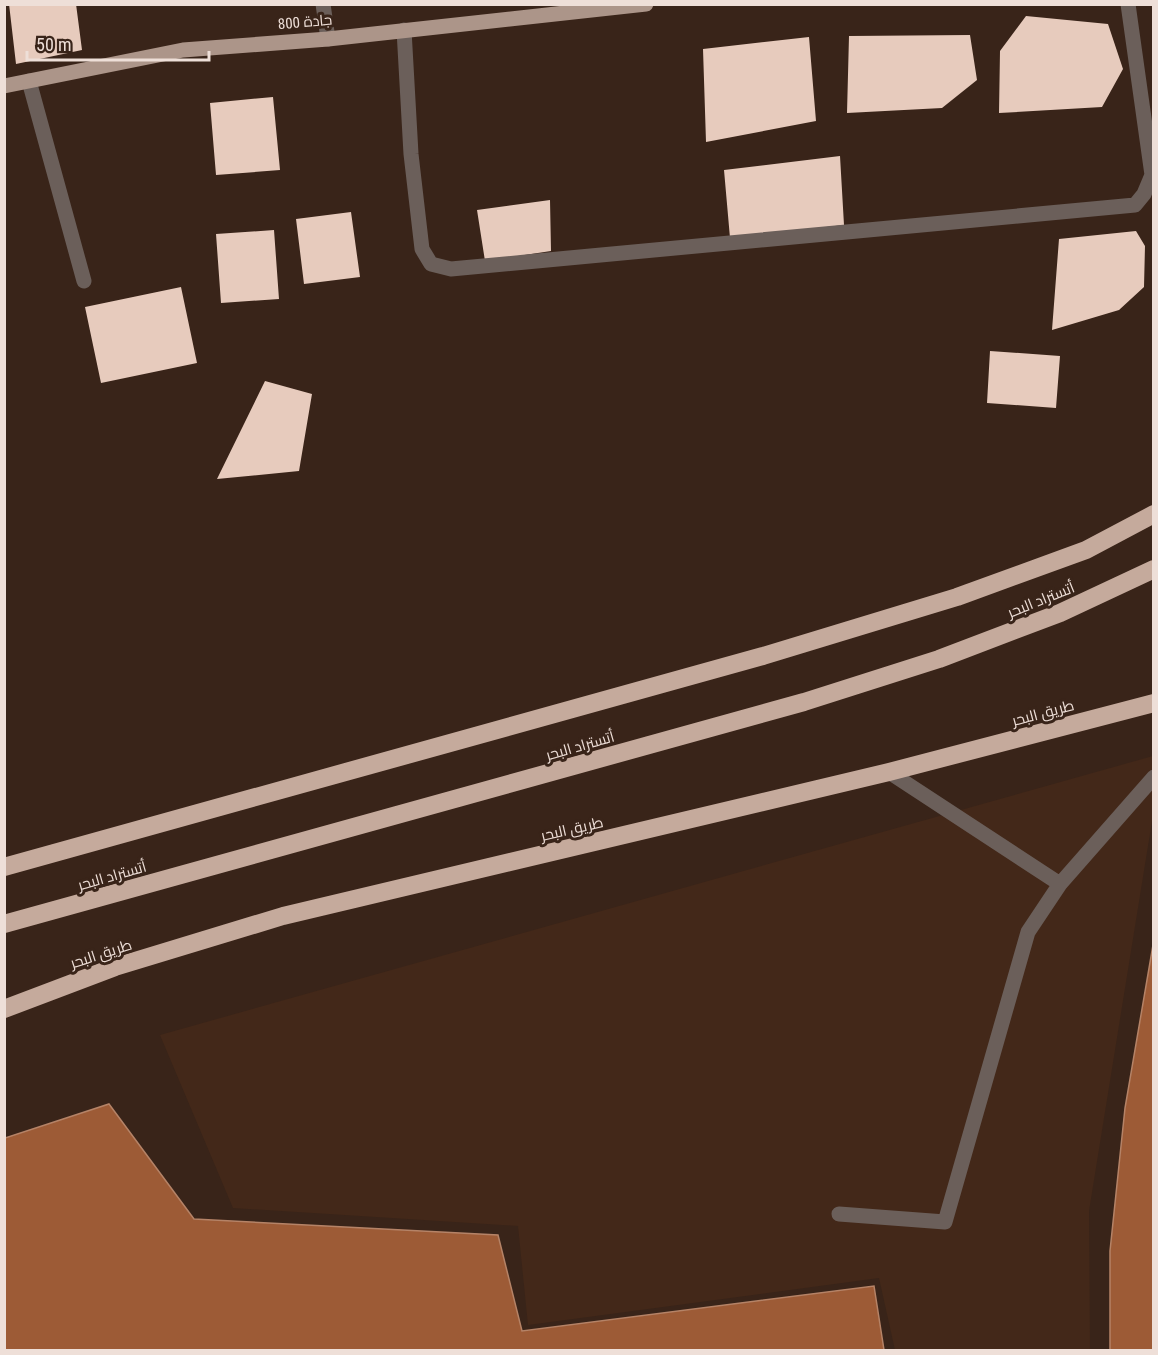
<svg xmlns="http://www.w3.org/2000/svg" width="1158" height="1355" font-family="'Roboto Condensed',Cairo,sans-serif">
	<rect width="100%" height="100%" fill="#392419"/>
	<path fill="#432819" d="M1153 756V815L1089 1211 1090 1350H895L879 1278 528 1325 518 1226 233 1208 160 1035Z"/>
	<path fill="#9d5b36" stroke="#b58367" stroke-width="1.5" d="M1153 945V1350H1110V1251L1125 1108Z
		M109 1104 194 1219 498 1235 522 1331 874 1286 884 1350H5V1138Z"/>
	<path fill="#e7cbbd" d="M9 4H76L82 50 16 64Z
		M1026 16 1108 24 1123 69 1102 107 999 113 1000 51Z
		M970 35 977 80 942 108 847 113 849 36Z
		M809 37 816 121 706 142 703 49Z
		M273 97 280 170 216 175 210 103Z
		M840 156 844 225 730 238 724 170Z
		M550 200 551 251 485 261 477 210Z
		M351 212 360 277 304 284 296 219Z
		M274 230 279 299 221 303 216 234Z
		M1136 231 1145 246 1144 287 1119 310 1052 330 1059 239Z
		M181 287 197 363 101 383 85 307Z
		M990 351 1060 356 1056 408 987 403Z
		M265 381 312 394 299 471 217 479Z"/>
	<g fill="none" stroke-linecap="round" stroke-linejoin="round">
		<path stroke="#6b5f5a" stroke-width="15" d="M323 4 328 39
			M404 30 411 154 422 249 431 264 451 269 1135 205 1144 194 1152 175 1128 4
			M29 81 84 281
			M1060 884 1154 777
			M839 1214 945 1222 1028 932 1060 884 889 772"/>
		<path stroke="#ac9589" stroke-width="15" d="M4 86 183 50 328 39 646 4"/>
		<path stroke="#c5aa9c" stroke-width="18" d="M4 867 763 656 957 597 1086 550 1154 514
			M4 924 804 702 939 659 1060 613 1154 569
			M4 1009 115 967 283 916 889 772 1154 703"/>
	</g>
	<g text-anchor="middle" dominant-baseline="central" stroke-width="6" stroke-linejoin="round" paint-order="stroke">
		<g font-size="15" fill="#eedfd8" stroke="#392419">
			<text transform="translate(305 22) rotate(-5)">جادة 800</text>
			<text transform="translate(1041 600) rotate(-22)">أتستراد البحر</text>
			<text transform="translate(1043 713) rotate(-15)">طريق البحر</text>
			<text transform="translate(580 746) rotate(-16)">أتستراد البحر</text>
			<text transform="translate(572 829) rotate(-13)">طريق البحر</text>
			<text transform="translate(112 876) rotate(-16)">أتستراد البحر</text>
			<text transform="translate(101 954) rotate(-18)">طريق البحر</text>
		</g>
	</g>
	<rect width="1158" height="1355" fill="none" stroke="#eedfd8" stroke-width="12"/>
	<path d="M27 51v9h182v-9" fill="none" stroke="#eedfd8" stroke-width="3"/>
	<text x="36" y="51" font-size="18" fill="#eedfd8" stroke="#392419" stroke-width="4.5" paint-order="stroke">50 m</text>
</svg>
